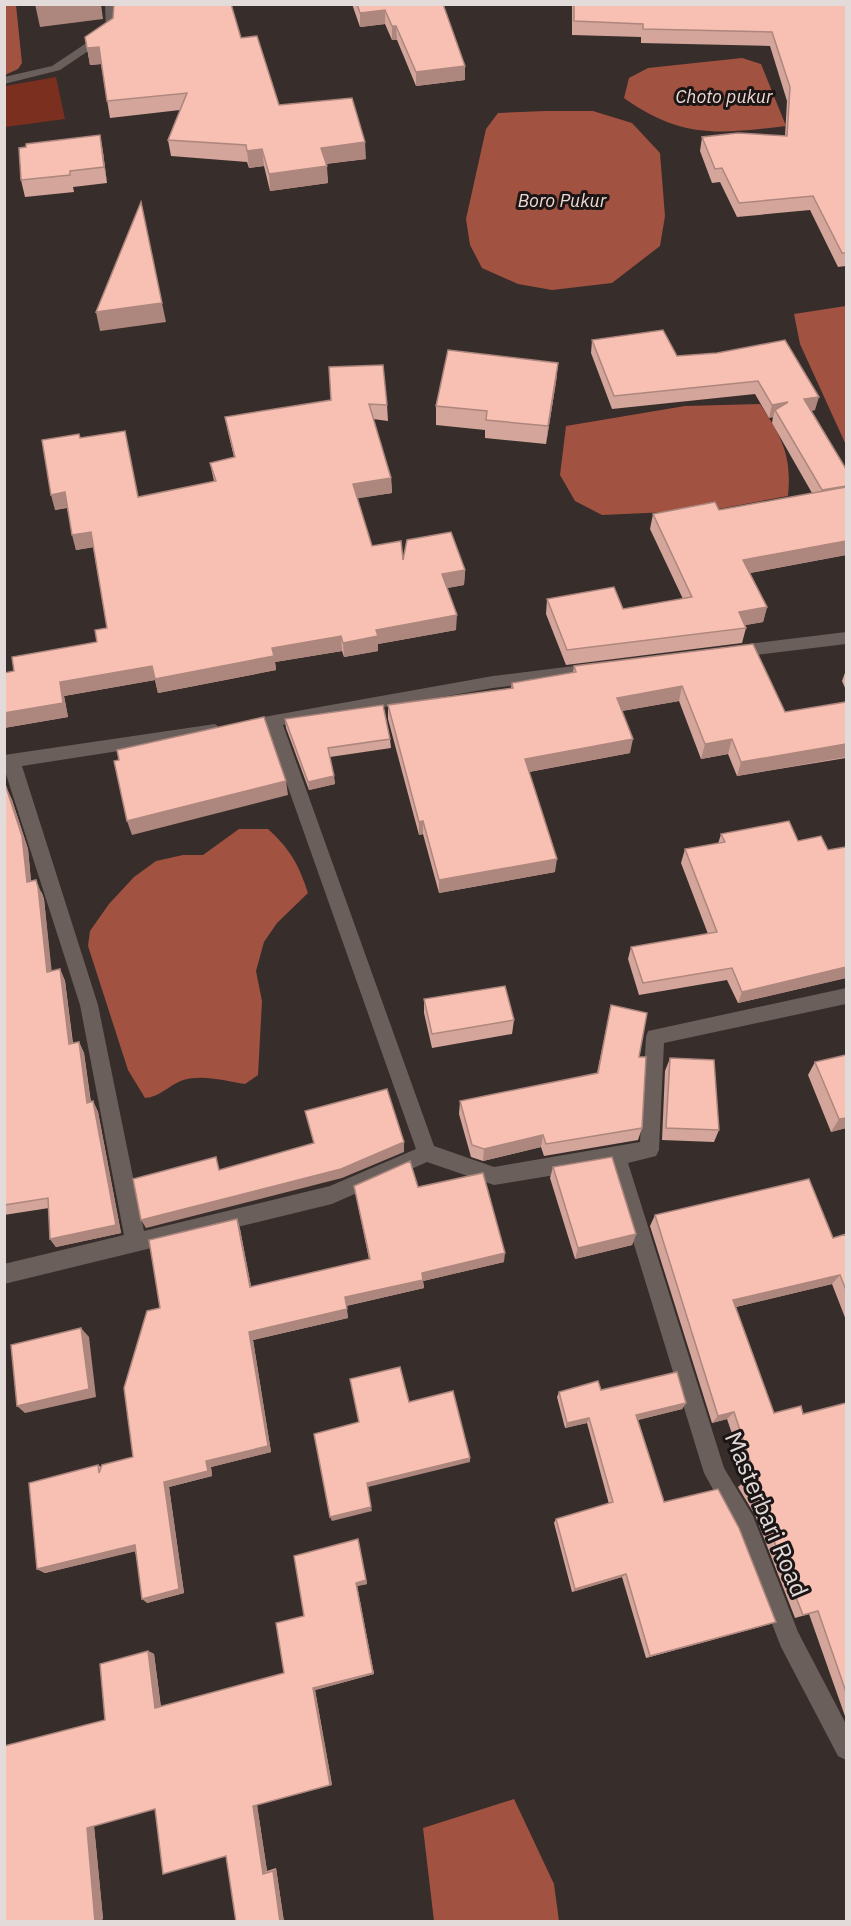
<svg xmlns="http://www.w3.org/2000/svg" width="851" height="1926" font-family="'IBM Plex Sans',sans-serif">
	<rect width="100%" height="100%" fill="#372d2b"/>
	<path fill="#7a2f1f" d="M56 77 65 119 5 127V86Z"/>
	<path fill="#a25241" d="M4 5H16L22 63 18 69 5 75Z
		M742 58 761 64 786 126C718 134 682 139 624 98L629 78 648 68Z
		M545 111H593L632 123 660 153 665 216 660 246 612 283 552 290 518 284 482 268 470 245 466 219 486 129 498 113Z
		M846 306V445L800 344 794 314Z
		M760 404C782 437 792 456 788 496L713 510 602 515 575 501 560 475 566 426 685 406Z
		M239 829H268C290 849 299 865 308 893L277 923 264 942 256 971 262 1001 258 1075 245 1084C227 1081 202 1074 183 1080 169 1085 160 1097 145 1098L128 1070 88 946 90 931 109 904 134 877 156 861 183 855H203Z
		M514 1799 554 1884 559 1921H434L423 1828Z"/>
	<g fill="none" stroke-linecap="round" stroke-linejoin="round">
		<path fill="#6b5f5c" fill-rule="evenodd" d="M105 4H115V33L60 70 4 84V77L52 66 106 30Z
			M846 632V644L732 658 724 652 732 646Z
			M598 663 606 669 598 675 493 688 283 725 434 1146 494 1167 640 1142 646 1037 648 1031 846 988V1004L664 1043 659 1150 656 1156 628 1163 724 1468 753 1516 798 1632 846 1724V1760L838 1756 781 1647 736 1531 704 1473 610 1166 494 1185 427 1162 332 1204 4 1284V1264L124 1235 80 1005 4 768V755L215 724 223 730 215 736 22 766 98 1005 144 1231 330 1186 416 1149 267 728 258 726 256 722 258 718 493 676Z"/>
	</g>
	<path fill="#d4a59a" d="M352 4H443L465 80 416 86 397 40H392L385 24 360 27Z
		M572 4H846V266L838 267 810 210 737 217 720 182 712 183 700 151 702 137 785 136 787 101 770 46 641 43V37L572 35Z
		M85 37 241 38 279 105 366 159 326 164 328 183 270 191 264 166 249 168 247 162 171 156 168 140 180 110 110 118 101 64 90 65Z
		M100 135 103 152 107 183 73 187 74 192 25 197 21 180 26 147Z
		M592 340 677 356 717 353 815 410 811 411 846 469V555L750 573 767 607 763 622 745 625 746 628 742 643 566 665 546 614 547 599 623 609 683 599 650 529 653 514 719 510 812 493 772 423 773 417 769 418 755 394 612 409 591 353Z
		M558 363 556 382 546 444 485 438V430L436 425V406Z
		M331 400 387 405 388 421 373 419 391 478 392 493 357 498 372 546 403 560 465 570 464 585 447 588 456 630 378 644V651L344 657 342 651 275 662 276 670 158 693 155 680 64 696 68 717 4 728V673L14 671 97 642 107 628 93 547 76 550 67 508 55 510 80 438 139 497 214 481 210 463 234 457 228 432 225 417Z
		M753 644 785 712 846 702V758L737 776 728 754 701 759 679 701 622 711 630 753 529 772 555 872 439 893 423 834 419 835 388 719V705L511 688 512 683 573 673 574 666Z
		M846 670V690L842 681Z
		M285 719 390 739 391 748 330 757 335 784 309 790 286 728Z
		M6 787 12 800 28 849 31 881 42 893 44 899 51 971 60 969 65 981 73 1043 79 1042 84 1053 91 1102 93 1101 98 1112 121 1233 56 1247 50 1239 49 1208 4 1215V788Z
		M721 834 798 841 828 850 846 847V978L738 1003 727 980 639 995 628 959 631 947 708 934 681 863 685 849 718 844Z
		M424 999 514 1020 512 1034 432 1048 424 1013Z
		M611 1005 639 1057 642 1128 638 1140 544 1156 541 1147 483 1161 471 1157 459 1114 460 1101 597 1073Z
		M670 1058 719 1130 714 1142 662 1140 665 1071Z
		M815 1062 846 1128 831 1132 808 1075Z
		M553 1167 636 1234 632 1245 575 1259 550 1178Z
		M354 1186 418 1187 504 1262 423 1281 424 1288 346 1306 348 1318 253 1340 271 1452 211 1467 212 1476 169 1487 184 1593 147 1603 135 1551 45 1573 37 1569 98 1465 101 1467 133 1457 160 1308 237 1219 240 1229 251 1287 369 1259 356 1196Z
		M655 1215 833 1238 846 1234V1320L832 1284 736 1307 774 1413 803 1414 846 1403V1719L809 1614 795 1618 755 1515 738 1487 745 1481H748L727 1419 712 1423 650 1226Z
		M601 1390 686 1403 682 1409 638 1420 664 1502 770 1624 646 1658 622 1577 572 1592 554 1523 556 1519 609 1504 587 1423 565 1428 557 1397 559 1392Z
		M359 1543 367 1584 357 1586 374 1674 315 1690 332 1785 257 1805 267 1871 276 1868 284 1922 226 1856 155 1809 94 1826 103 1919 98 1922H4L105 1720 148 1651 154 1654 161 1707 284 1673 304 1616Z"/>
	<path fill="#ad867d" d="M35 4H101L103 19 40 27Z
		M385 10V24L360 27V13Z
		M392 26H396L397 40H392Z
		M99 47 102 64 90 65 87 48Z
		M465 66V80L416 86V72Z
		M100 135 103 152 107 183 104 167Z
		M365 142 366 159 322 164 321 148Z
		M262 149 264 166 249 168 247 151Z
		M327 166 328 183 270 191 269 174Z
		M162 303 166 322 100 331 96 312Z
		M558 363 556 382 546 444 548 426Z
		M819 397 815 410 801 412 804 399Z
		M788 402 775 410 773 417 769 418 772 405Z
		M391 478 392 493 354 499 353 484Z
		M65 492 69 507 55 510 51 495Z
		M91 532 95 547 76 550 72 535Z
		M846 541V555L739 575 743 560Z
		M465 570 464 585 442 589V574Z
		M767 607 763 622 735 627 739 612Z
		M457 615 456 630 378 644V651L344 657 343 643 376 630Z
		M341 636 342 651 275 662 276 670 158 693 155 680 64 696 68 717 4 728V713L60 682 152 666 272 648Z
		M682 686 679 701 615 712 617 698Z
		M633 739 630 753 523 773 525 759Z
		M732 739 728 754 701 759 705 744Z
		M846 744V757L737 776 741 762Z
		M334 776 335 784 309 790 308 782Z
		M286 781 288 795 132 835 127 821Z
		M6 787 12 800 28 849 32 894 27 882Z
		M423 821V834L419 835V822Z
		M557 859 555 872 439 893V880Z
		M36 880 44 899 53 983 47 972Z
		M846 967V978L738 1003 742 992Z
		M60 969 65 981 74 1055 69 1044Z
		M79 1042 84 1053 92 1113 87 1103Z
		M93 1101 98 1112 121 1233 56 1247 50 1239Z
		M846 1118V1128L831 1132 839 1119Z
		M543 1135 541 1147 483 1161 484 1149Z
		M404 1142V1152L342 1178 146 1228 141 1220Z
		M237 1219 240 1229 253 1296 250 1287Z
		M636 1234 632 1245 575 1259 578 1248Z
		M505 1253 504 1262 423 1281 424 1288 346 1306 345 1297 422 1273Z
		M840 1275 832 1284 727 1309 733 1300Z
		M347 1309 348 1318 253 1340 271 1452 211 1467 212 1476 169 1487 184 1593 147 1603 142 1599 164 1482 206 1461 249 1332Z
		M81 1328 89 1337 96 1397 25 1413 17 1406Z
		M686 1403 682 1409 633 1421 636 1415Z
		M734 1412 727 1419 712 1423 718 1416Z
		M589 1418 587 1423 565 1428 567 1423Z
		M470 1458V1462L368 1487 367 1483Z
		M371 1507 372 1511 332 1521 330 1517Z
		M358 1539 367 1584 357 1586 374 1674 315 1690 332 1785H330L313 1688 356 1583Z
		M135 1545 141 1550 45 1573 37 1569Z
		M626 1574 622 1577 572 1592 575 1589Z
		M776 1622 770 1624 646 1658 650 1656Z
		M148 1651 154 1654 161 1709 155 1708Z
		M257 1805 267 1871 263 1874 253 1806Z
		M94 1826 103 1919 98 1922H95L87 1828Z
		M276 1868 284 1922H280L273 1871Z"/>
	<path fill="#f7c0b3" stroke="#ad867d" stroke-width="1.5" d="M114 4H231L241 38 257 36 279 105 352 98 365 142 321 148 327 166 269 174 262 149 247 151 246 145 168 140 187 93 107 101 99 47 87 48 85 37 113 18Z
		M357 4H443L465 66 416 72 396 26H392L385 10 360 13Z
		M574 4H846V253H842L813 196 739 203 722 168 715 169 702 137 738 133 787 136 790 87 772 32 643 29V24L574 21Z
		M100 135 104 167 70 171V175L21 180 19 148 26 147V144Z
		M141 202 162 303 96 312Z
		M663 330 677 356 717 353 785 340 819 397 804 399 846 469V486L822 490 775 410 788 402 772 405 758 381 614 396 592 340Z
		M448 350 558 363 548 426 486 420 487 411 436 406Z
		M383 365 387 405 369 404 391 478 353 484 372 546 401 541 403 560 407 540 451 532 465 570 442 574 457 615 376 630 378 636 343 643 341 636 272 648 274 656 155 679 152 666 60 682 63 703 4 713V673L14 671 12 657 97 642 95 630 107 628 91 532 72 535 65 492 51 495 42 440 79 434 80 438 125 431 138 497 216 481 210 463 235 457 225 417 331 400 329 367Z
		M846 487V541L743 560 767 607 739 612 746 628 567 650 547 599 614 587 623 609 692 597 653 514 715 502 719 510Z
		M753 644 785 712 846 702V744L741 762 732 739 705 744 682 686 617 698 633 739 525 759 557 859 439 880 423 821 419 822 388 705 513 688 512 683 576 672 574 666Z
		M383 705 390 739 328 748 334 776 308 782 285 719Z
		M264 717 286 781 127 821 114 761 119 760 117 750Z
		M6 787 22 836 27 882 36 880 38 887 47 972 60 969 69 1044 79 1042 87 1103 93 1101 116 1225 50 1239 48 1198 4 1205V788Z
		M789 821 798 841 821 836 828 850 846 847V967L742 992 732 968 643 983 631 947 717 932 685 849 725 842 721 834Z
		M505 986 514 1020 432 1034 424 999Z
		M611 1005 647 1013 639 1057H646L642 1128 546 1144 543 1135 484 1149 472 1145 460 1101 598 1073Z
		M846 1055V1118L839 1119 815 1062Z
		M670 1058 714 1060 719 1130 666 1128Z
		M387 1089 404 1142 341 1169 141 1220 133 1179 216 1157 219 1170 314 1143 305 1111Z
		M612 1157 636 1234 578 1248 553 1167Z
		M410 1161 418 1187 483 1173 505 1253 422 1273 423 1280 345 1297 347 1309 249 1332 268 1446 206 1461 208 1471 164 1482 179 1589 142 1599 135 1545 37 1569 29 1483 98 1465 99 1473 102 1465 133 1457 124 1388 147 1311 160 1308 149 1240 237 1219 250 1287 370 1259 354 1186Z
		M809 1179 833 1238 846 1234V1290L840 1275 733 1300 774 1413 801 1406 803 1414 846 1403V1692L818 1611 803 1615 762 1510 745 1481 756 1479 734 1412 718 1416 655 1215Z
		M81 1328 89 1389 17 1406 11 1345Z
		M400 1367 409 1402 453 1391 470 1458 367 1483 371 1507 330 1517 314 1434 359 1422 350 1379Z
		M677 1372 686 1403 636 1415 664 1502 718 1489 739 1528 776 1622 650 1656 626 1574 575 1589 556 1519 613 1502 589 1418 567 1423 559 1392 598 1381 601 1390Z
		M358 1539 366 1580 356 1583 373 1673 313 1688 330 1785 253 1806 263 1874 273 1871 280 1922H236L226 1856 163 1874 155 1809 87 1828 95 1922H4V1746L105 1720 100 1664 148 1651 155 1708 284 1673 276 1623 304 1616 294 1556Z"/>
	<g text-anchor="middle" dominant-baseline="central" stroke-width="6" stroke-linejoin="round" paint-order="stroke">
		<g font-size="18" font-style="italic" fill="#f1d9d3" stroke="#1b1615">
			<text x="724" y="96">Choto pukur</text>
			<text x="562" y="200">Boro Pukur</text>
		</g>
		<g font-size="24" fill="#e2dbda" stroke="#1b1615">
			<text transform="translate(767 1514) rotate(67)">Masterbari Road</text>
		</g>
	</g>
	<rect width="851" height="1926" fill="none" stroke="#e2dbda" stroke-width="12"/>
</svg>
